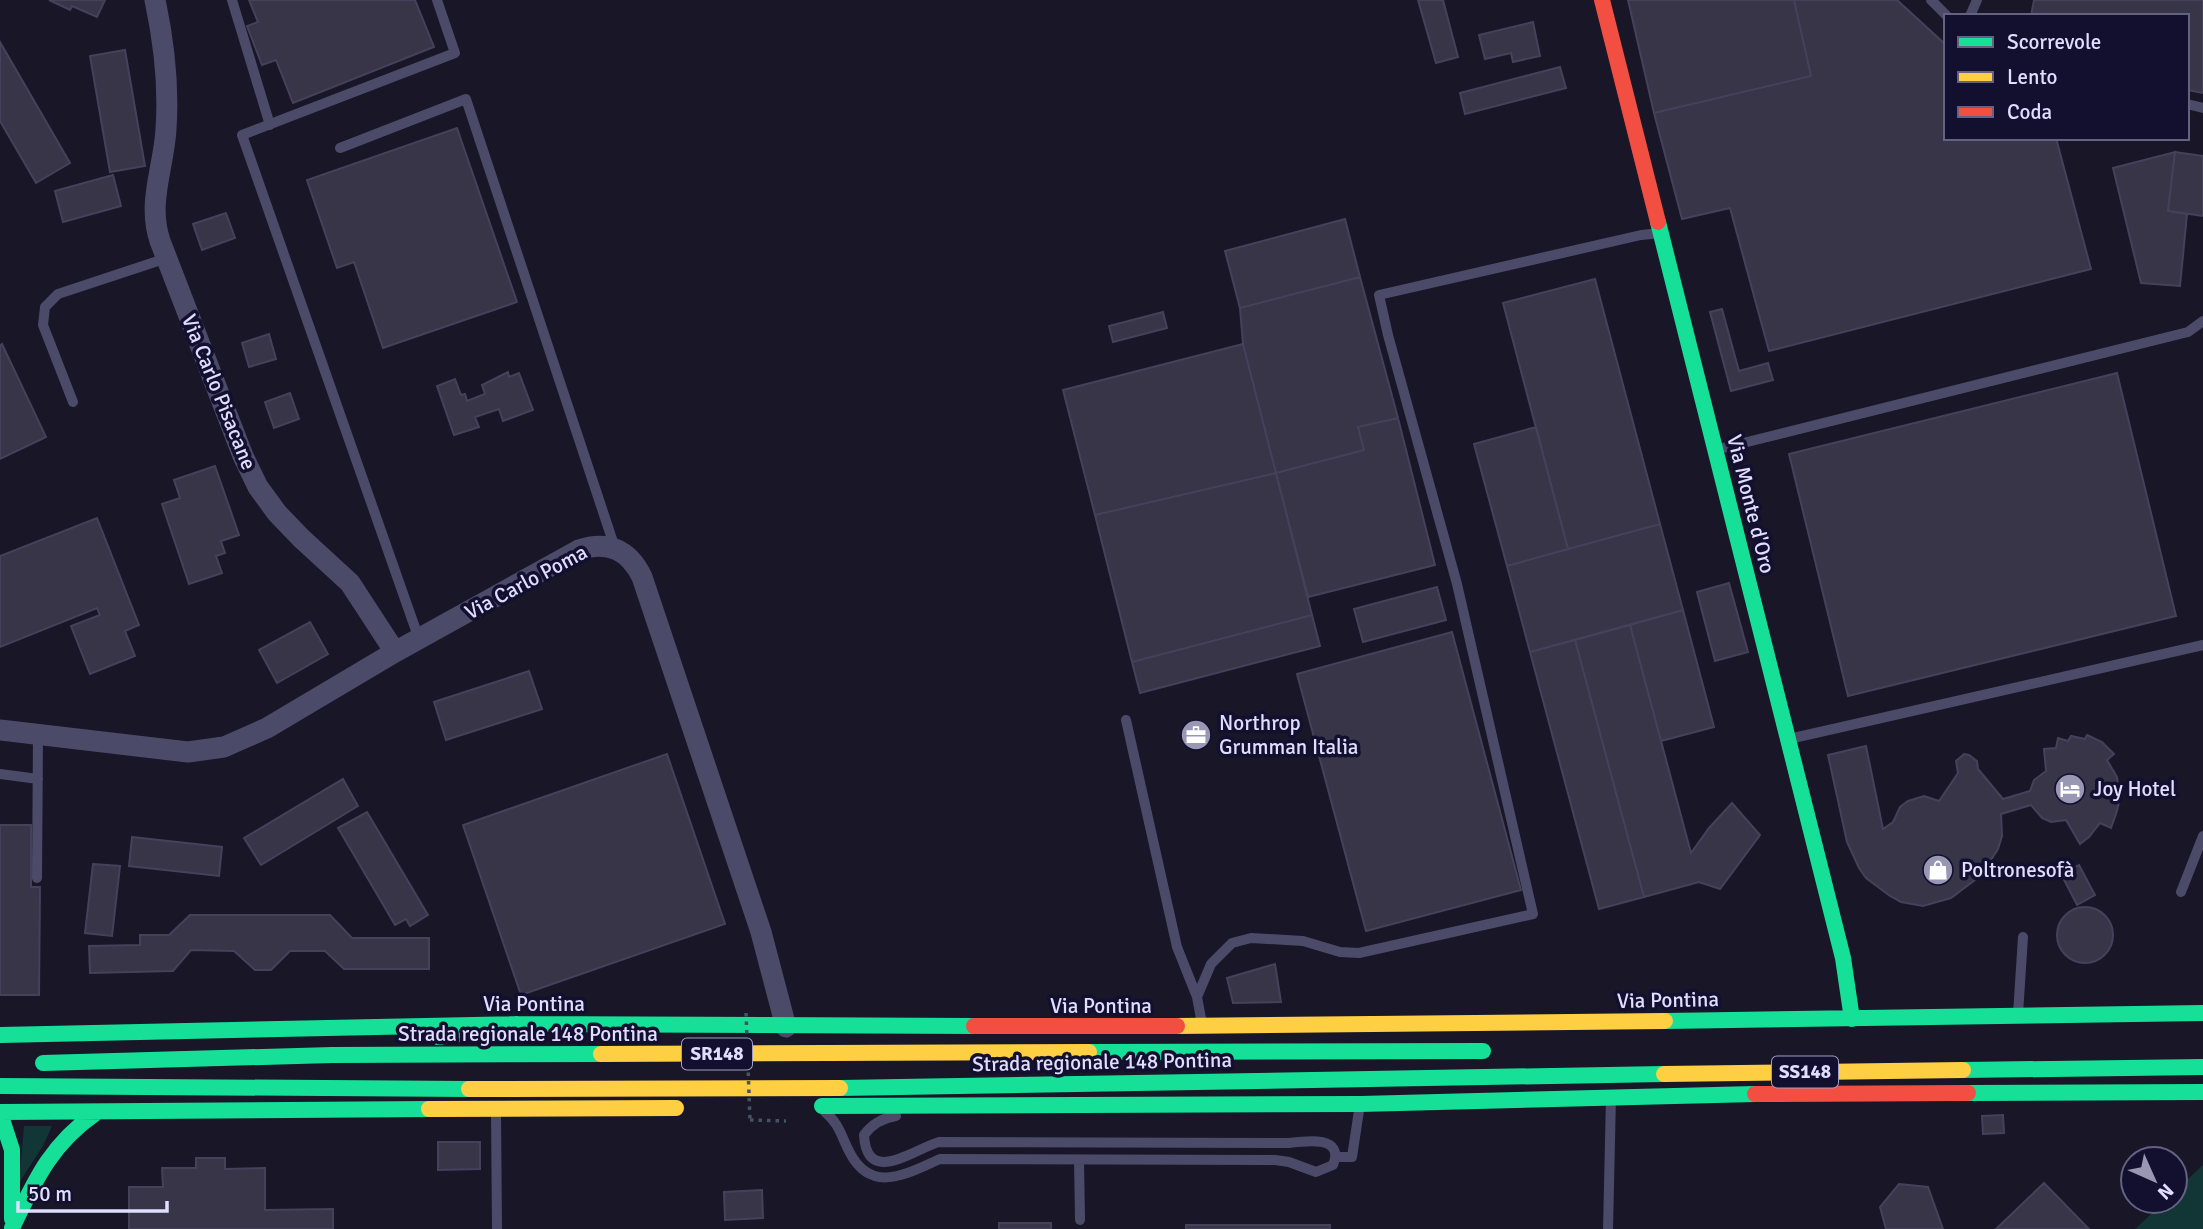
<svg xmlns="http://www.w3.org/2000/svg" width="2203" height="1229" font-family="Signika,sans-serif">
	<rect width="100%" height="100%" fill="#191628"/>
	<path fill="#123535" d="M24 1126H52L43 1146 19 1183Z
		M2203 1165V1229H2135L2165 1201H2175V1191Z"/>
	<path fill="#383549" stroke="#45415b" stroke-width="2" d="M49 0H105L97 17 72 6 70 10Z
		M249 0H415L434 47 293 103 276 60 262 65 247 26 258 22Z
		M1418 0H1443L1458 57 1436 63Z
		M1628 0H1794L1811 76 1654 113Z
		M1794 0H1897L1946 45V138H2056L2091 269 1769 351 1730 208 1682 219 1654 113 1811 76Z
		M2034 0H2203V93L2187 90V16H2031Z
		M1533 22 1540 56 1513 62 1511 53 1485 59 1479 35Z
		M0 42 70 163 36 183 0 121Z
		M125 50 145 166 110 172 90 56Z
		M1560 67 1566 88 1465 114 1460 93Z
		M457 128 517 302 383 348 354 262 337 268 307 180Z
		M2175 152 2168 211 2187 214 2180 286 2141 283 2113 168Z
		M2175 152 2203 156V216L2168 211Z
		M113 175 121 206 63 222 55 191Z
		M226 213 235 238 202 250 193 224Z
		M1345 219 1360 277 1240 308 1225 251Z
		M1360 277 1398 418 1358 427 1364 450 1276 473 1243 344 1240 308Z
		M1595 279 1660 524 1568 549 1503 303Z
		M1722 309 1739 371 1768 363 1773 380 1731 391 1710 312Z
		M1163 312 1167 328 1113 342 1109 326Z
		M269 334 276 359 249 367 242 343Z
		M2 344 46 437 0 459V346Z
		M1243 344 1276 473 1095 515 1063 390Z
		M508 372 509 377 519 373 533 410 503 421 499 409 475 417 479 427 454 435 437 386 455 379 461 395 465 394 467 401 485 394 482 385Z
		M2117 373 2176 616 1848 696 1789 454Z
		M290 393 299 419 274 428 265 402Z
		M1398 418 1435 565 1308 597 1276 473 1364 450 1358 427Z
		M1536 427 1568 549 1507 566 1474 444Z
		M215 466 239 535 221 541 225 553 216 556 222 573 189 584 162 504 180 498 174 480Z
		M1276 473 1312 615 1132 662 1095 515Z
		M97 518 139 625 125 631 135 656 90 674 71 626 100 615 97 608 0 647V556Z
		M1660 524 1683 610 1530 652 1507 566Z
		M1729 583 1748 652 1715 661 1697 592Z
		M1437 587 1446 620 1363 642 1354 609Z
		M1683 610 1714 727 1661 741 1630 625Z
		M1312 615 1320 646 1140 693 1132 662Z
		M310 622 328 654 277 683 259 650Z
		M1630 625 1691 853 1709 828 1732 803 1760 835 1720 889 1699 882 1644 897 1575 640Z
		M1452 632 1521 890 1366 931 1297 674Z
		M1575 640 1644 897 1599 909 1530 652Z
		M529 671 542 709 446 740 434 702Z
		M2087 735 2102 742 2114 754 2107 760 2117 777 2120 797 2117 811 2111 828 2100 823 2089 837 2080 844 2066 820 2051 822 2042 818 2031 805 2001 814 2002 836 1998 849 1983 872 1975 880 1951 898 1923 906 1901 902 1890 896 1866 878 1859 868 1847 842 1828 755 1866 746 1883 829 1893 822 1900 807 1908 801 1924 796 1939 801 1958 773 1956 761 1964 754 1969 755 1977 761 1978 769 2003 799 2030 791 2034 780 2046 771 2044 749 2056 748 2058 738 2068 741 2071 736 2085 739Z
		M667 754 725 924 521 995 463 825Z
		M343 779 358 806 261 865 244 838Z
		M367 812 428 915 410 926 406 919 395 925 338 828Z
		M0 825H31V887H40L39 995H0Z
		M132 837 222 847 219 876 129 866Z
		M93 864 120 866 112 936 85 933Z
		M2079 865 2095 895 2077 905 2061 874Z
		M2057 935a28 28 0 1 1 56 0a28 28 0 1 1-56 0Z
		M190 915H330L352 938H429V969H344L325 951H290L271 970H255L234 951 191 950 173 971 90 973 89 946 140 945V935H169Z
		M1275 964 1281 1002 1233 1003 1227 978Z
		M2003 1115 2004 1133 1983 1134 1982 1116Z
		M438 1142H480V1169L438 1170Z
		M196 1158H225V1169L265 1168V1210L333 1209V1229H129V1187H163L162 1168H196Z
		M2044 1183 2089 1229H1996Z
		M1899 1184 1928 1187 1943 1229H1886L1880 1207Z
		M762 1190 763 1218 725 1220 724 1192Z
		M999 1223H1051V1229H999Z
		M1186 1225H1330V1229H1186Z"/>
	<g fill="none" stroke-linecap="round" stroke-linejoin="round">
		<path stroke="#445465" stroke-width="3.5" stroke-dasharray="3.5 5" stroke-linecap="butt" d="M750 1120 786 1121"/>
		<path stroke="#4b4b69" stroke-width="10" d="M232 0 270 125
			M1931 0 1947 16
			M1970 16 1977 0
			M2187 104 2203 108
			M340 148 466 99 615 548
			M73 402 43 325 45 307 58 294 167 258
			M1715 450 2188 332 2203 321
			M419 639 242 135 455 53 437 0
			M1126 720 1177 947 1197 997
			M1789 739 2203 645
			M0 774 38 779
			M37 878 38 735
			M2181 892 2203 836
			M2018 1014 2023 937
			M1202 1024 1197 997 1211 964 1232 943 1251 938 1303 941 1340 952 1359 953 1533 914 1457 584 1388 335 1379 295 1641 235 1661 233
			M496 1112 497 1229
			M825 1112C839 1123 842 1138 850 1153 872 1195 908 1173 940 1159L1275 1160 1289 1162 1316 1172 1333 1165C1345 1135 1305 1141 1289 1143L939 1142C914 1149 867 1187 864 1135 872 1124 883 1118 896 1116
			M1336 1157H1352L1360 1104
			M1079 1160 1080 1220
			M1608 1229 1611 1097"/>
		<path stroke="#4b4b69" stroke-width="21" d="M155 0C164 42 169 86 166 129 164 167 147 203 160 241L243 456 258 487 277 513 301 538 350 583 395 652
			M0 730 188 752 224 747 267 728 395 652 579 550C608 540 629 550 642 577L761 932 786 1027"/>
		<path stroke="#16e098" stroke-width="16" d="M1658 222 1843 958 1852 1019
			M1665 1021 2203 1013
			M0 1035 517 1024 974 1026
			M438 1037 517 1024
			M1089 1052 1483 1051
			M43 1063 332 1055 601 1054
			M1963 1070 2203 1067
			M0 1086 469 1089
			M840 1088 1664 1074
			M1968 1093 2203 1092
			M822 1106 1360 1104 1755 1094
			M0 1112 429 1109
			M0 1113 12 1150V1219
			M12 1228C35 1180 51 1144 96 1113"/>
		<path stroke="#ffcf43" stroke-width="16" d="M1177 1026 1665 1021
			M601 1054 1089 1052
			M1664 1074 1963 1070
			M469 1089 840 1088
			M429 1109 676 1108"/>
		<path stroke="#f24e42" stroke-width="16" d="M1602 0 1658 222
			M974 1026H1177
			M1755 1094 1968 1093"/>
		<path stroke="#445465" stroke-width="3.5" stroke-dasharray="3.5 5" stroke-linecap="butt" d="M746 1013 750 1120"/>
	</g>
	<defs>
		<g id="office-disc" transform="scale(1.575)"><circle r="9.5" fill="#9a97b4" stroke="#130f2f"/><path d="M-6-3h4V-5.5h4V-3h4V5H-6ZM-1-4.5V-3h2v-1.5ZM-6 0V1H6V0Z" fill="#fff"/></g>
		<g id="hotel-disc" transform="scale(1.575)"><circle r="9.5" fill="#9a97b4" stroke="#130f2f"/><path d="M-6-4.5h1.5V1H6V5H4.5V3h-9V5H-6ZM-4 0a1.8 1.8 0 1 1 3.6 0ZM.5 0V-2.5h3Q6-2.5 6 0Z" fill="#fff"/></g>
		<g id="shop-disc" transform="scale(1.575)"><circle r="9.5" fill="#9a97b4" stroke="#130f2f"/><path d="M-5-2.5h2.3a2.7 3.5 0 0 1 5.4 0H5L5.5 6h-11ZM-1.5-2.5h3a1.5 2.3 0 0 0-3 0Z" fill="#fff"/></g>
	</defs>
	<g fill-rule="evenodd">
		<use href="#office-disc" x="1196" y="735"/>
		<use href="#hotel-disc" x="2070" y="789"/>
		<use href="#shop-disc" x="1938" y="870"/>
	</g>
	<g text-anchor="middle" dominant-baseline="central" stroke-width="7" stroke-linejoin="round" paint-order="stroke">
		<g fill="#130f2f" stroke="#a29fc1" stroke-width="2">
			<rect x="682" y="1038.5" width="70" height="31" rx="5"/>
			<rect x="1772" y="1056.5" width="66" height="31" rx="5"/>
		</g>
		<g font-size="19" font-weight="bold" fill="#e0ddff">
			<text x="717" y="1054">SR148</text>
			<text x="1805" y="1072">SS148</text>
		</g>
		<g font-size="21" fill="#e0ddff" stroke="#130f2f">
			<text transform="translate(219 392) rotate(68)">Via Carlo Pisacane</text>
			<text transform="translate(1751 504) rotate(76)">Via Monte d'Oro</text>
			<text transform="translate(526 582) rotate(-28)">Via Carlo Poma</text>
			<text transform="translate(1668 1000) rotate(-1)">Via Pontina</text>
			<text x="534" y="1004">Via Pontina</text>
			<text x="1101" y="1006">Via Pontina</text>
			<text x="528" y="1034">Strada regionale 148 Pontina</text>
			<text transform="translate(1102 1062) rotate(-1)">Strada regionale 148 Pontina</text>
		</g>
		<g font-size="21" fill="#e0ddff" stroke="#130f2f" text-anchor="start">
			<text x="1219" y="723">Northrop<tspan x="1219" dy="24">Grumman Italia</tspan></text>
			<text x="2093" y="789">Joy Hotel</text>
			<text x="1961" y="870">Poltronesofà</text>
		</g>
	</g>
	<rect x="1944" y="14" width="245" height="126" fill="#130f2f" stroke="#656182" stroke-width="2"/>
	<rect x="1958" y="37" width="35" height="10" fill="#16e098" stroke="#656182" stroke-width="2"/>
	<text x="2007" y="49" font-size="21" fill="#e0ddff">Scorrevole</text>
	<rect x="1958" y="72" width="35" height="10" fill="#ffcf43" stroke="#656182" stroke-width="2"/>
	<text x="2007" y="84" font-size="21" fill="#e0ddff">Lento</text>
	<rect x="1958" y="107" width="35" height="10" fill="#f24e42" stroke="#656182" stroke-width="2"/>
	<text x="2007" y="119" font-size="21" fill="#e0ddff">Coda</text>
	<g transform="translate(2154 1180) rotate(135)"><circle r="33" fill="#130f2f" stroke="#656182" stroke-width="2"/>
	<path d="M0-5L12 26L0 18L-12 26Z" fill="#9a97b4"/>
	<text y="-10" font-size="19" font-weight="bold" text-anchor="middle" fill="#e0ddff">N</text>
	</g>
	<path d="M18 1201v10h149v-10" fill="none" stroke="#e0ddff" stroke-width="3.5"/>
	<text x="28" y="1201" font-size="21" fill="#e0ddff" stroke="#130f2f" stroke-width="5" paint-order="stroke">50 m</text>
</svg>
